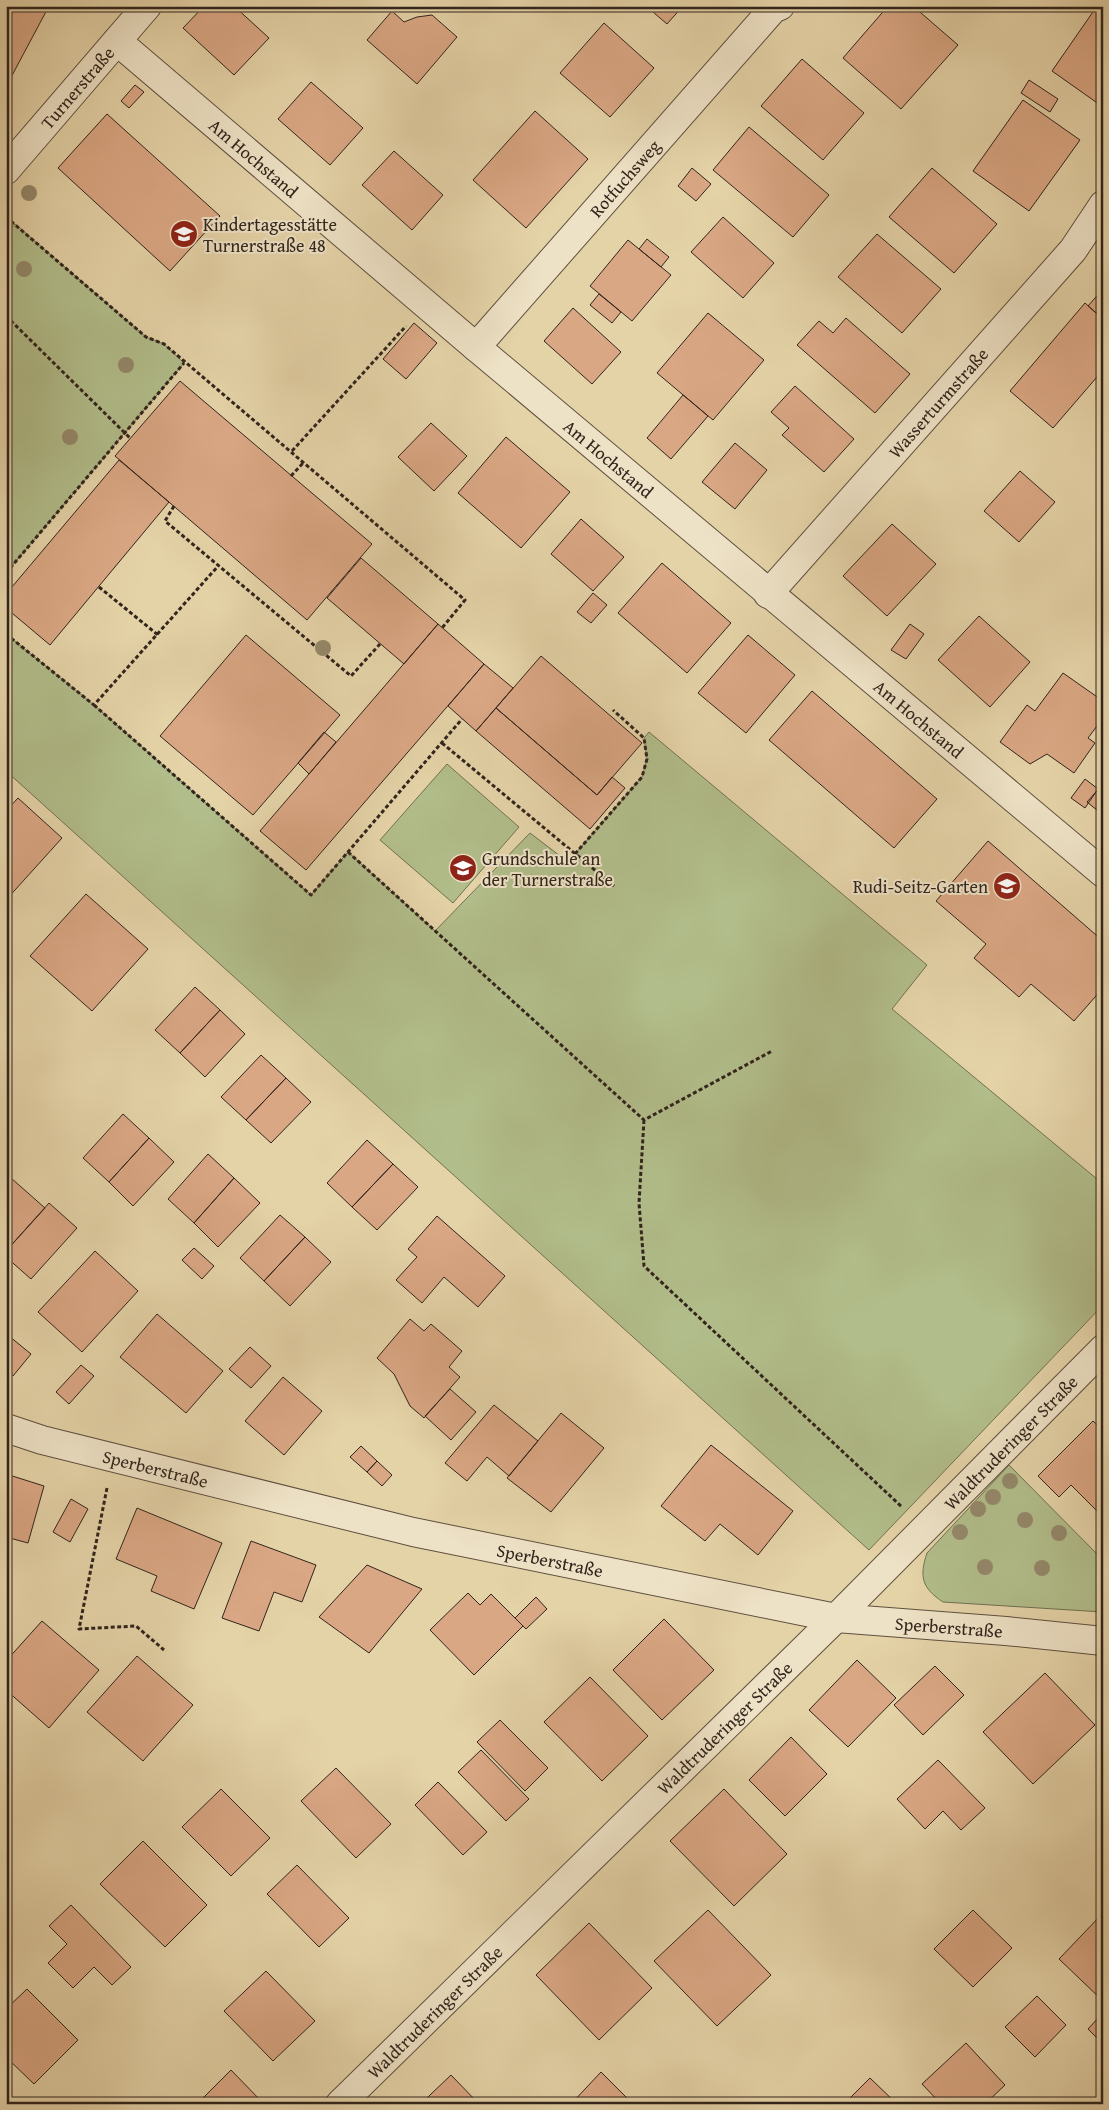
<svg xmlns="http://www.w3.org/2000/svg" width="1109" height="2110" font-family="'Gentium Book Plus',serif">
	<rect width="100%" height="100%" fill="#e5d3a8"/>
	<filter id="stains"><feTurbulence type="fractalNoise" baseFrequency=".004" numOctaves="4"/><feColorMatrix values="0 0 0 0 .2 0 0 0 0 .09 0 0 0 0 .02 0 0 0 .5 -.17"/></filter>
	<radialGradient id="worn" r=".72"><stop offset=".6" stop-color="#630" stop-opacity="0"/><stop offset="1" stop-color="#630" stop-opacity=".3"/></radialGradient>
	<path fill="#b1bd8a" stroke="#717053" d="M15 224 146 337 164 344 184 363 6 573V234Z
		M6 634 94 705 311 895 348 852 435 931 530 833 568 862 642 777 647 759 644 738 649 732 927 965 892 1009 1103 1184V1305L869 1550 6 771Z
		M447 764 519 827 453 903 380 840Z
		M1009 1465 1103 1560V1612L943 1602C922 1588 919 1577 927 1553Z"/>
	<path fill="#daa784" stroke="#31241c" d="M6 6H49L8 83 6 82Z
		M204 6H234L269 38 234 75 183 28Z
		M284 6H296L291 12Z
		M646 6H683L667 24Z
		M888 6H913L958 45 901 109 843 58Z
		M1097 6H1103V107L1052 71Z
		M392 11 404 22 417 17 432 15 457 37 417 84 367 40Z
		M604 23 654 68 610 117 560 73Z
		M802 59 864 113 823 160 761 106Z
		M1029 80 1058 99 1050 112 1021 93Z
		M311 82 363 128 330 165 278 119Z
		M135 85 144 92 129 108 121 101Z
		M1023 100 1080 140 1029 211 973 171Z
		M535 111 588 159 526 228 473 180Z
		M107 114 220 216 170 271 58 168Z
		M749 127 829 195 793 237 713 170Z
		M394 151 443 195 412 230 362 185Z
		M692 168 711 184 696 201 678 186Z
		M932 168 997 224 954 273 889 217Z
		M723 217 774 263 743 298 691 252Z
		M877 234 941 289 902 333 838 277Z
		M647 239 669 257 661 267 639 249Z
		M628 240 671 275 632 321 590 286Z
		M1103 289V319L1088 306Z
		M599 294 621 312 612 323 590 305Z
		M1085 303 1103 319V370L1053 428 1010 391Z
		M573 308 621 352 592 384 544 341Z
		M708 313 764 360 713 420 657 373Z
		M846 318 910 374 875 413 797 345 819 321 833 333Z
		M414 323 437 343 406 379 383 359Z
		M180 381 372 544 307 620 115 456Z
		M795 386 854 439 824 472 782 435 789 428 771 412Z
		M683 395 708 416 671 459 647 438Z
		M431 423 467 456 434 491 398 457Z
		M506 437 570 492 521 548 458 493Z
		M735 443 767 470 735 509 702 482Z
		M119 460 169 502 50 645 6 608V594Z
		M1020 471 1055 502 1019 542 984 511Z
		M581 519 624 557 593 591 551 554Z
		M892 524 936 564 887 616 843 576Z
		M361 558 438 624 404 664 327 598Z
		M662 563 731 623 687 673 618 613Z
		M593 593 607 605 591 623 577 612Z
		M979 616 1030 662 990 707 938 660Z
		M438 624 484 664 306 870 260 831Z
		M910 624 924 634 906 659 891 650Z
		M246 635 340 715 253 815 160 736Z
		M748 635 795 675 746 733 698 693Z
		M541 656 642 743 597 795 496 708Z
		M484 664 513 688 476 731 448 706Z
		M1063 673 1103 701V718L1088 738 1095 743 1074 773 1047 754 1030 764 1000 742 1027 705 1035 711Z
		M812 691 937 799 894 848 769 740Z
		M496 708 597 795 612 777 625 788 590 829 476 731Z
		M324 732 336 742 309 774 298 763Z
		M1085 779 1098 789 1085 808 1071 798Z
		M1103 784V815L1087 802Z
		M18 798 62 838 6 900V811Z
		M988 841 1103 941V988L1074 1021 1031 984 1019 997 974 958 986 944 936 901Z
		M86 894 148 949 92 1011 30 956Z
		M195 987 220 1010 180 1053 155 1030Z
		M220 1010 245 1034 205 1077 180 1053Z
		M261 1055 286 1078 246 1120 221 1097Z
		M286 1078 311 1102 271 1143 246 1120Z
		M123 1114 149 1138 109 1182 83 1158Z
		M149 1138 174 1162 133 1206 109 1182Z
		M367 1140 393 1164 352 1207 327 1183Z
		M208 1154 234 1178 194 1223 168 1199Z
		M393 1164 418 1187 377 1230 352 1207Z
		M11 1178 45 1208 6 1251V1183Z
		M234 1178 260 1203 218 1247 194 1223Z
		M49 1203 77 1228 31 1279 6 1257V1251Z
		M280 1215 305 1237 264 1281 240 1258Z
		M437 1216 505 1276 478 1307 444 1277 422 1303 396 1280 417 1257 408 1249Z
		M305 1237 331 1262 290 1306 264 1281Z
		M194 1248 214 1266 202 1279 182 1260Z
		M95 1251 138 1291 82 1352 38 1312Z
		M157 1314 223 1371 186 1413 120 1357Z
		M410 1319 424 1331 431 1324 462 1351 449 1367 460 1377 424 1418 410 1406 394 1374 377 1358Z
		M9 1336 31 1354 13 1376 6 1371V1339Z
		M250 1347 271 1366 251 1388 229 1369Z
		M81 1365 94 1376 69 1404 56 1392Z
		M283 1377 322 1411 284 1455 245 1421Z
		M450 1389 476 1412 451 1440 425 1416Z
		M494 1405 538 1441 509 1476 487 1457 467 1481 445 1463Z
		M561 1413 604 1448 551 1512 507 1478Z
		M1093 1421 1103 1430V1517L1071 1485 1059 1497 1038 1476Z
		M711 1445 793 1511 758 1555 720 1524 705 1541 661 1506Z
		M361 1446 377 1461 367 1472 350 1457Z
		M377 1461 392 1475 382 1486 367 1472Z
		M6 1474 44 1486 28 1543 6 1537Z
		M71 1499 88 1509 70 1542 53 1532Z
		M137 1508 222 1543 194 1609 151 1591 157 1576 116 1559Z
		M251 1541 316 1565 302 1602 274 1592 259 1631 222 1618Z
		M367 1565 422 1589 369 1653 319 1617Z
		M468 1593 480 1605 491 1594 523 1626 474 1675 430 1630Z
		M536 1597 547 1609 526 1629 515 1618Z
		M664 1619 714 1670 662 1720 613 1670Z
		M42 1621 99 1670 49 1728 6 1690V1661Z
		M137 1656 193 1705 143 1761 87 1712Z
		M857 1660 896 1698 848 1747 809 1710Z
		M935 1666 964 1695 923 1735 894 1705Z
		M1045 1673 1095 1725 1033 1784 983 1732Z
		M590 1677 648 1736 602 1781 544 1722Z
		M500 1720 548 1768 525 1791 477 1742Z
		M791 1737 827 1774 785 1816 749 1780Z
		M481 1750 529 1799 506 1821 458 1772Z
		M938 1760 985 1808 961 1830 943 1811 925 1829 897 1799Z
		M336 1768 391 1824 356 1858 301 1801Z
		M438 1782 487 1832 463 1855 415 1805Z
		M221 1789 270 1838 231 1876 182 1827Z
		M724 1789 787 1854 734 1906 670 1841Z
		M143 1841 207 1905 165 1947 100 1884Z
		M297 1865 349 1918 319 1947 267 1894Z
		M71 1905 131 1967 112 1985 94 1967 73 1988 48 1963 67 1944 49 1926Z
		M708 1910 771 1975 717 2026 654 1961Z
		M973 1910 1012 1948 973 1987 934 1949Z
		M1103 1913V2001L1059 1959Z
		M589 1923 652 1988 599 2040 536 1975Z
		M266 1971 315 2021 273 2061 224 2011Z
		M27 1989 78 2040 34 2084 6 2057V2009Z
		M1037 1996 1066 2025 1035 2057 1005 2027Z
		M1099 2017 1103 2020V2044L1088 2029Z
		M966 2043 1005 2085 985 2104H941L922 2084Z
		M231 2070 264 2104H197Z
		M601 2072 633 2104H571Z
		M451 2075 479 2104H421L430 2095Z
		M870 2078 897 2104H844Z"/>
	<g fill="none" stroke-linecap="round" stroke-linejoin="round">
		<g stroke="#5e503f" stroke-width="30">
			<g id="minor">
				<path id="s1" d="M117 41 476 347 1103 873"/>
				<path id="s2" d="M6 170 147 6"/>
				<path id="s3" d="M476 347 773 9 780 6"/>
				<path id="s4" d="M768 594 1073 250 1103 205"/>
				<path id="s5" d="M6 1428 42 1440 413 1532 836 1618 1006 1631 1103 1641"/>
				<path id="s6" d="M340 2104 836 1618 1103 1349"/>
			</g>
		</g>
		<path stroke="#31241c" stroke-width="3" stroke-dasharray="4 2.5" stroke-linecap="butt" d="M6 217 146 337 164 344 465 600 442 628
			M6 316 130 438
			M292 451 406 326
			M291 476 304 462
			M174 506 165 521 351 676 380 644
			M6 573 184 363
			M99 587 158 635
			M6 634 94 705 219 565
			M94 705 311 895 462 719
			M442 743 614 886
			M348 852 644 1120 772 1051
			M575 854 642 777 647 759 644 738 613 710
			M644 1120 639 1203 644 1266 902 1507
			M107 1488 79 1629 136 1626 164 1650"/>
		<use href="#minor" stroke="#eee2c6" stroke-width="28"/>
	</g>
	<g fill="#94886a">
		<circle cx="29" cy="193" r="8"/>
		<circle cx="24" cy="269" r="8"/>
		<circle cx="126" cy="365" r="8"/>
		<circle cx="70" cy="437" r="8"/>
		<circle cx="323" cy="648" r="8"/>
		<circle cx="1010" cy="1481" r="8"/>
		<circle cx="993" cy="1497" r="8"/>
		<circle cx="978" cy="1509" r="8"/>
		<circle cx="1025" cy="1520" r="8"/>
		<circle cx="960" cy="1532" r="8"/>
		<circle cx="1059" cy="1533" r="8"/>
		<circle cx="985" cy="1567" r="8"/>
		<circle cx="1042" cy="1568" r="8"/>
	</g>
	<defs>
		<g id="school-disc" transform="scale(1.4375)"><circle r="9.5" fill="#8f2418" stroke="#eee2c6"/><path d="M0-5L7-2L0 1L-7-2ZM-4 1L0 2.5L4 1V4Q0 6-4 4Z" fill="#fff"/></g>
	</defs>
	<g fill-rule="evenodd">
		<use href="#school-disc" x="184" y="234"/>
		<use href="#school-disc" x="463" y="868"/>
		<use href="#school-disc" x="1007" y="886"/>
	</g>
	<g text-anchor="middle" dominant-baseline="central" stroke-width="4" stroke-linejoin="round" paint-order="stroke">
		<g font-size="18" fill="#31241c" stroke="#eee2c6">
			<text stroke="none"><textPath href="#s2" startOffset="109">Turnerstraße</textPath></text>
			<text stroke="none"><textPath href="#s1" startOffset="180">Am Hochstand</textPath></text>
			<text stroke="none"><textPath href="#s3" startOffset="225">Rotfuchsweg</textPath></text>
			<text stroke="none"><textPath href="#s4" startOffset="256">Wasserturmstraße</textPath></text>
			<text stroke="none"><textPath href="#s1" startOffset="645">Am Hochstand</textPath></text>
			<text stroke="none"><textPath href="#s1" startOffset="1050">Am Hochstand</textPath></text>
			<text stroke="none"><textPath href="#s6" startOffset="942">Waldtruderinger Straße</textPath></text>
			<text stroke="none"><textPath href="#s5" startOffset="155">Sperberstraße</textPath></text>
			<text stroke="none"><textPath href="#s5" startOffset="560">Sperberstraße</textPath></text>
			<text stroke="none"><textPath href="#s5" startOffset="965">Sperberstraße</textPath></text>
			<text stroke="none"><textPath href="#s6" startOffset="538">Waldtruderinger Straße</textPath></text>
			<text stroke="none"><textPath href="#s6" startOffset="132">Waldtruderinger Straße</textPath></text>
		</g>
		<g font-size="18" fill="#31241c" stroke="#eee2c6" text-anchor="start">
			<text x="203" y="224">Kindertagesstätte<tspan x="203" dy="21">Turnerstraße 48</tspan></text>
			<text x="482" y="858">Grundschule an<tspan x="482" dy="21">der Turnerstraße</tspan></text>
			<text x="988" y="886" text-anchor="end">Rudi-Seitz-Garten</text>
		</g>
	</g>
	<rect width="1109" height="2110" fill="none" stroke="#e5d3a8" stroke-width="25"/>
	<rect x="8" y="8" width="1094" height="2095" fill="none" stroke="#31241c" stroke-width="2.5"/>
	<rect x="12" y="12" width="1084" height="2085" fill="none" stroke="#31241c"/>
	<rect width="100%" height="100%" filter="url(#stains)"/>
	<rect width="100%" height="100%" fill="url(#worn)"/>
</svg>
